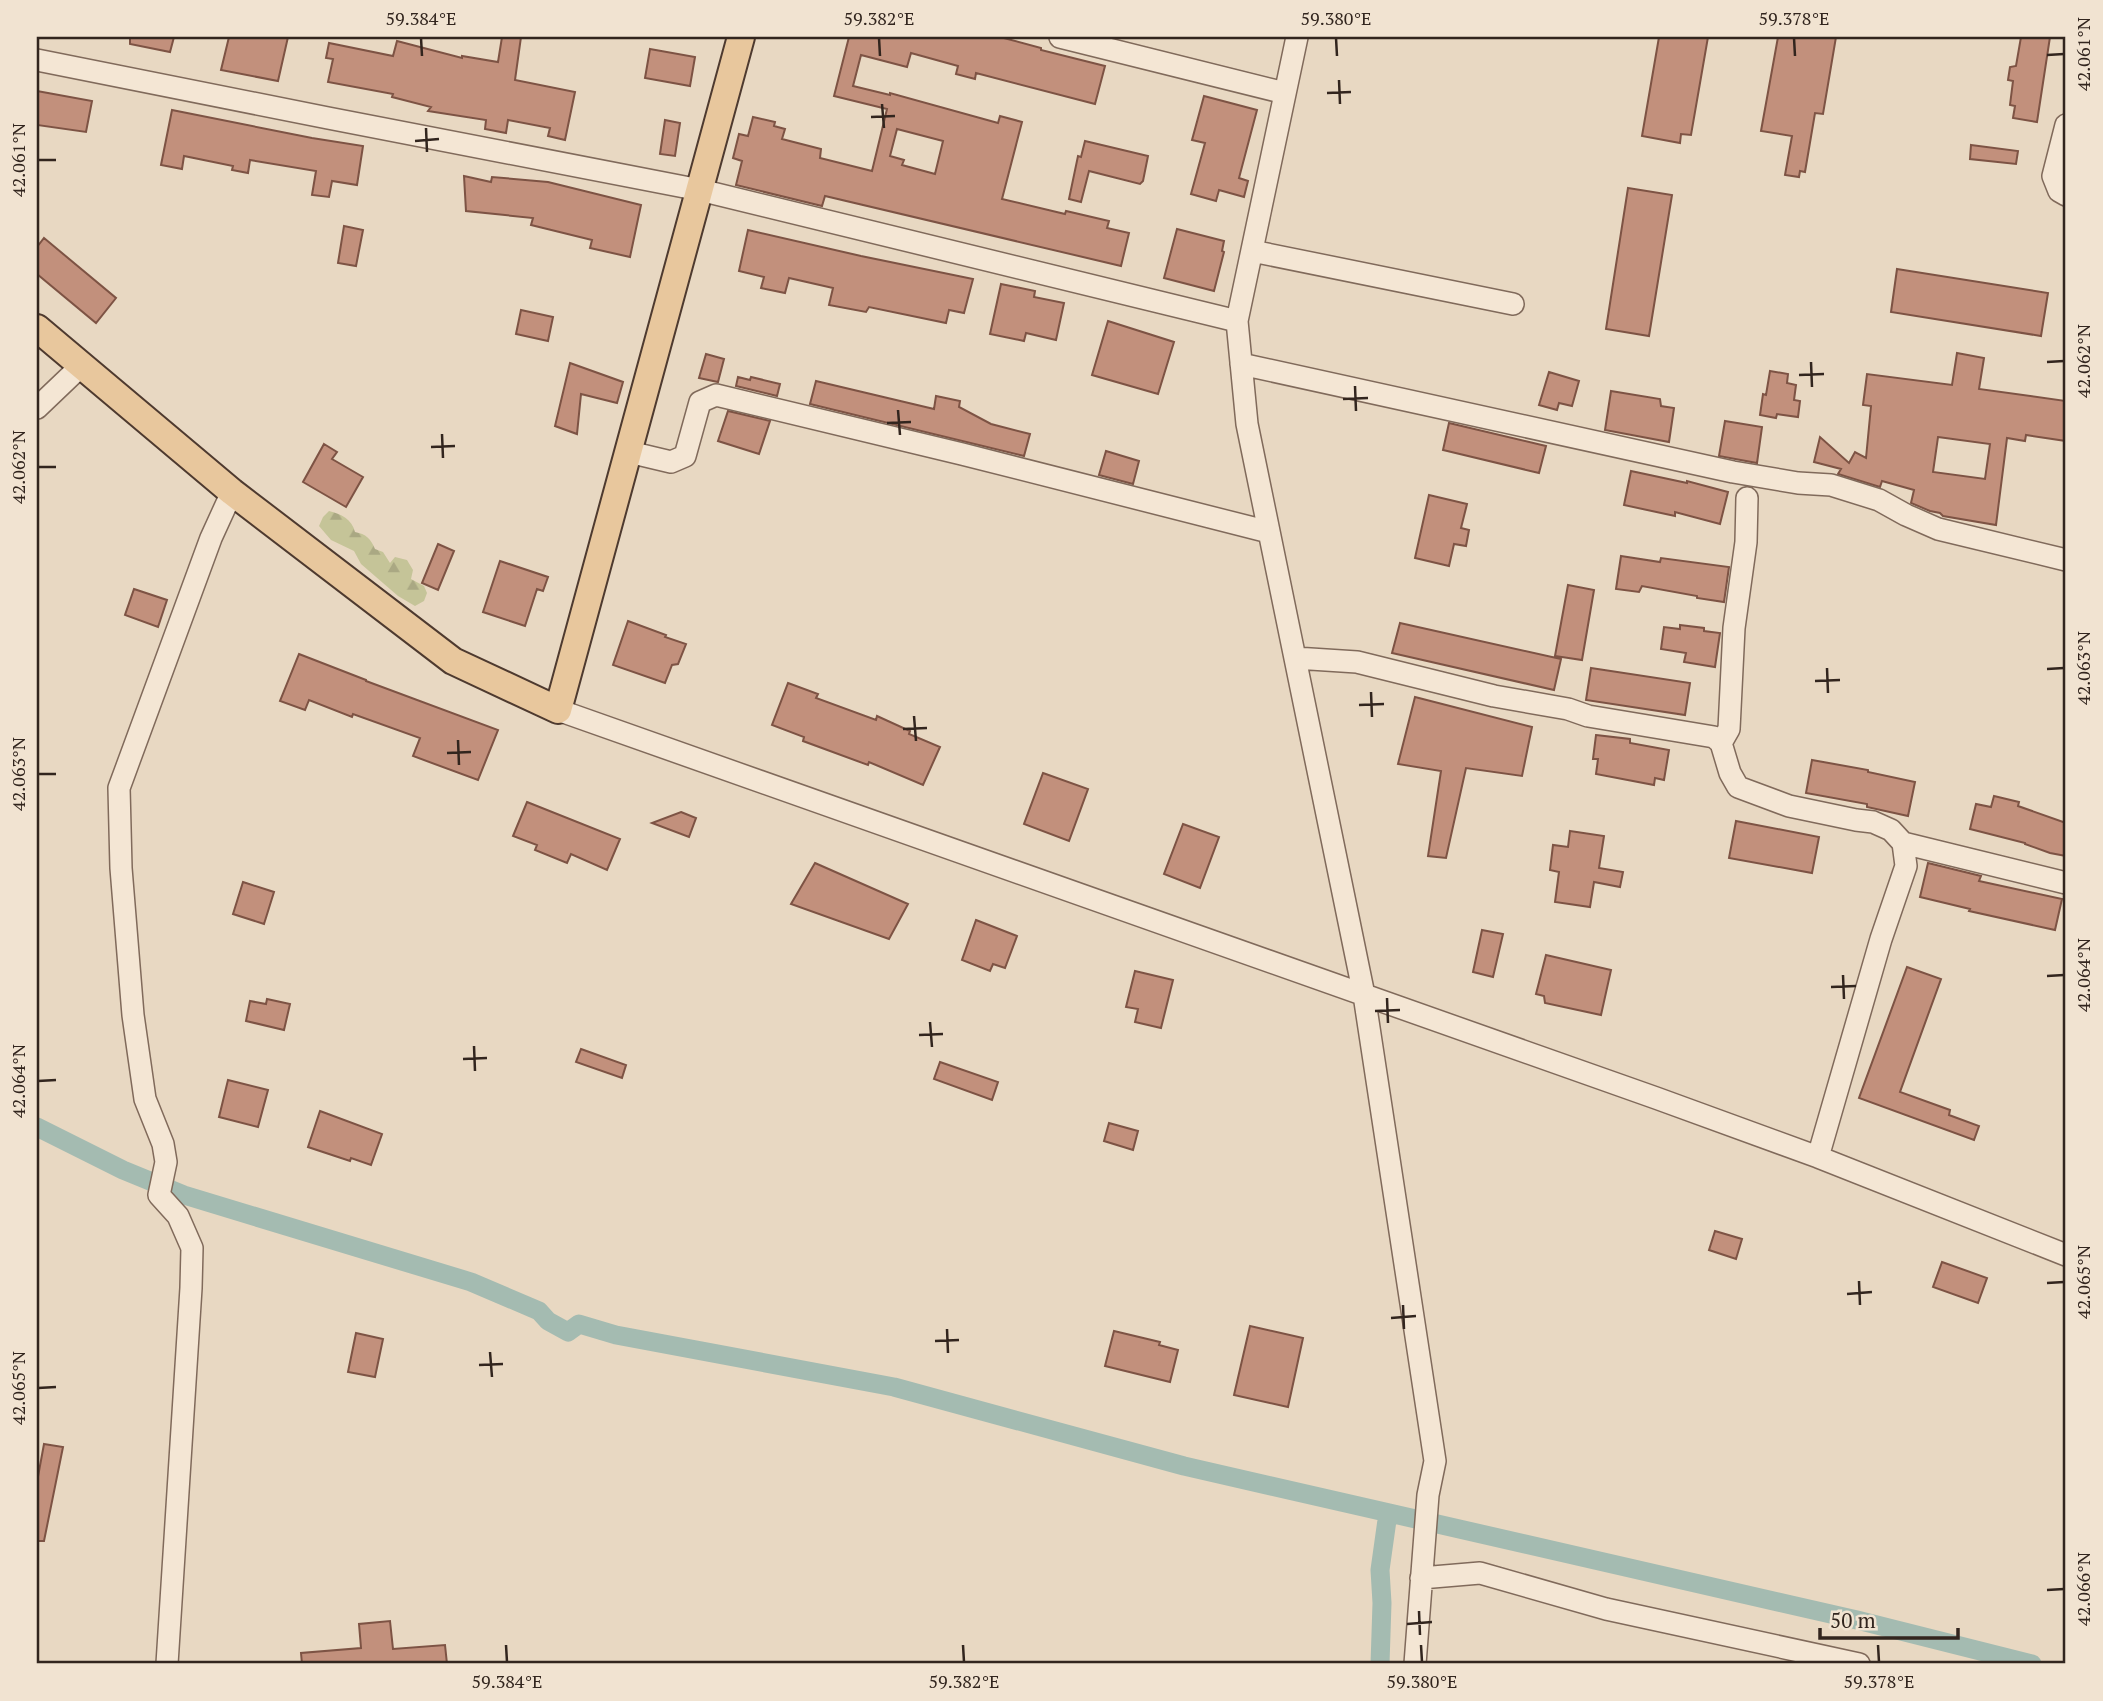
<svg xmlns="http://www.w3.org/2000/svg" width="2103" height="1701" font-family="'PT Serif',serif">
	<defs>
		<pattern id="forest-firs" width="22" height="20" patternUnits="userSpaceOnUse" patternTransform="scale(1.75)"><rect width="22" height="20" fill="#c5c498"/><path d="M5 1l3.5 6h-7zM16 11l3.5 6h-7z" fill="#aaa883"/></pattern>
	</defs>
	<rect width="100%" height="100%" fill="#e8d8c2"/>
	<path fill="url(#forest-firs)" d="M329 511C341 514 352 519 355 532 366 534 371 539 375 549L383 552 390 563 395 557 407 560 413 570 411 579 424 586 427 593 424 601 415 606 398 596 361 564 354 551 331 540 319 526 323 517Z"/>
	<g fill="none" stroke-linecap="round" stroke-linejoin="round">
		<path stroke="#a4bbb1" stroke-width="19" d="M37 1127 123 1170 184 1195 471 1282 539 1311 548 1321 568 1332 579 1324 616 1335 894 1387 1184 1466 1857 1620 2032 1664
			M1380 1664 1382 1603 1380 1570 1388 1513"/>
	</g>
	<path fill="#c2907c" stroke="#7d5344" stroke-width="2" fill-rule="evenodd" d="M130 37H174L170 52 130 44Z
		M229 37H288L278 81 221 70Z
		M502 37H521L515 80 575 92 565 140 548 136 550 128 508 120 506 133 485 129 486 120 428 111 431 107 392 97 393 94 328 82 333 59 326 58 329 43 393 56 397 41 462 58V56L498 62Z
		M849 37H1000L1041 48V50L1105 66 1095 104 976 73 975 79 956 74 958 66 911 53 907 67 861 55 853 86 890 95V93L998 123 1000 116 1022 122 1002 199 1065 214 1066 211 1109 221 1107 228 1129 233 1121 266 825 196 822 206 736 185 742 161 733 158 739 134 748 136 753 117 775 122 774 126 785 129 782 139 821 149 820 158 872 171 887 109 834 96ZM897 129 943 141 935 174 902 165 904 160 890 156Z
		M1659 37H1708L1691 135 1681 134 1680 143 1642 136Z
		M1778 37H1836L1823 114 1815 113 1805 172 1800 171 1799 177 1785 175 1792 136 1761 131Z
		M2021 37H2050L2037 122 2013 118 2015 106 2010 105 2013 81 2008 80 2010 67 2016 66Z
		M650 49 695 57 690 86 645 78Z
		M37 91 92 101 86 132 37 125Z
		M1204 96 1257 110 1239 178 1248 181 1244 197 1219 190 1216 201 1191 194 1205 143 1192 140Z
		M172 110 312 138 363 146 357 185 332 181 329 197 312 195 316 171 250 160 248 173 232 170 233 166 184 156 182 169 161 165Z
		M665 120 680 123 675 156 660 154Z
		M1085 141 1148 156 1143 181 1140 184 1089 171 1081 202 1069 199 1078 156 1081 157Z
		M1971 145 2018 151 2016 164 1970 159Z
		M464 176 491 182 492 177 548 182 641 205 630 257 590 248 592 240 531 225 533 218 466 211Z
		M1628 188 1672 195 1649 336 1606 329Z
		M344 226 363 230 356 266 338 263Z
		M1177 229 1224 241 1222 251 1224 252 1214 291 1164 278Z
		M748 230 861 256 973 279 964 313 949 310 946 323 869 307 866 312 829 305 833 288 789 278 785 293 761 288 764 277 739 271Z
		M44 238 116 298 96 323 37 274V247Z
		M1897 269 2048 293 2041 336 1891 312Z
		M1001 284 1035 291 1034 297 1064 303 1056 340 1026 333 1024 341 990 334Z
		M521 310 553 317 548 341 516 334Z
		M1108 321 1174 342 1158 394 1092 375Z
		M1957 353 1984 358 1979 389 2066 401V441L2026 435 2025 441 2007 438 1996 525 1943 516 1940 513 1930 511 1911 503 1914 490 1882 481 1880 487 1838 474 1841 469 1814 462 1820 437 1849 463 1855 452 1866 458 1871 406 1863 405 1867 374 1952 385ZM1938 437 1990 444 1985 479 1933 472Z
		M706 354 724 359 718 382 699 378Z
		M570 363 623 382 617 403 581 394 577 434 555 426Z
		M1770 371 1788 374 1787 383 1796 385 1794 400 1800 401 1798 417 1777 414 1776 418 1760 415 1763 394 1766 395Z
		M1549 372 1579 381 1572 406 1559 403 1557 410 1539 405Z
		M738 377 750 380 751 377 780 384 777 396 736 386Z
		M816 381 934 409 936 396 960 401 959 407 991 424 1030 434 1024 456 810 404Z
		M1611 391 1660 399 1661 406 1674 408 1669 442 1605 430Z
		M728 411 770 421 759 454 718 441Z
		M1725 421 1762 427 1757 463 1719 456Z
		M1449 423 1546 446 1539 473 1443 450Z
		M324 444 337 452 332 459 363 477 346 507 303 482Z
		M1106 451 1139 461 1133 484 1099 475Z
		M1631 471 1687 483V481L1728 492 1720 524 1675 512V516L1624 505Z
		M1429 495 1467 504 1461 528 1469 530 1466 546 1454 544 1449 566 1415 558Z
		M438 544 454 551 438 590 422 583Z
		M1621 556 1660 562 1661 558 1729 567 1724 602 1697 598V596L1642 586 1639 592 1616 589Z
		M500 561 548 577 543 591 537 589 525 626 483 612Z
		M1568 585 1594 590 1582 660 1555 656Z
		M134 589 167 600 158 627 125 615Z
		M628 621 666 635 665 637 686 644 678 664 672 665 665 683 613 665Z
		M1400 623 1561 659 1554 690 1392 653Z
		M1680 625 1704 628V631L1720 633 1715 667 1684 662 1686 653 1661 649 1664 627 1680 629Z
		M299 654 366 680V681L498 730 478 780 413 756 420 738 353 714 352 717 309 700 305 710 280 701Z
		M1591 668 1690 683 1685 715 1586 700Z
		M788 683 818 694 816 698 876 720 877 716 910 731 909 734 940 747 923 785 869 762 868 765 803 741 804 737 772 725Z
		M1415 697 1532 727 1522 776 1466 768 1446 858 1428 856 1441 771 1398 764Z
		M1596 735 1630 739V743L1669 750 1664 780 1655 778 1654 785 1596 774 1598 759H1593Z
		M1812 760 1868 770V772L1915 782 1908 816 1867 807V804L1806 793Z
		M1043 773 1088 789 1069 841 1024 824Z
		M1994 796 2019 802 2018 806 2066 823V856L2050 853 2025 844V843L1970 829 1976 804 1991 807Z
		M527 802 620 839 607 870 571 854 567 863 535 850 537 845 513 836Z
		M681 812 696 818 689 837 652 823Z
		M1736 821 1819 837 1812 873 1729 858Z
		M1183 824 1219 837 1200 888 1164 874Z
		M1570 831 1604 836 1599 868 1623 872 1620 887 1594 882 1590 907 1555 902 1559 872 1550 870 1553 845 1568 847Z
		M815 863 908 904 889 939 791 904Z
		M1928 863 1981 876 1979 881 2062 899 2055 930 1969 911 1970 909 1920 897Z
		M243 882 274 892 264 924 233 914Z
		M976 920 1017 936 1005 968 993 964 990 971 962 960Z
		M1482 930 1503 934 1493 977 1473 972Z
		M1546 955 1611 970 1601 1015 1545 1003 1544 996 1536 994Z
		M1907 967 1941 979 1900 1092 1950 1110 1949 1115 1979 1126 1974 1140 1859 1098Z
		M1135 971 1173 980 1161 1028 1135 1022 1138 1009 1126 1007Z
		M267 999 290 1004 284 1030 246 1021 250 1001 266 1004Z
		M581 1049 626 1065 622 1078 576 1062Z
		M940 1062 998 1082 992 1100 934 1079Z
		M228 1080 268 1090 258 1127 219 1117Z
		M320 1111 382 1134 371 1165 351 1158 350 1161 308 1147Z
		M1109 1123 1138 1131 1133 1150 1104 1141Z
		M1715 1231 1742 1239 1736 1259 1709 1250Z
		M1942 1262 1987 1278 1978 1303 1933 1287Z
		M1250 1326 1303 1338 1288 1407 1234 1395Z
		M1114 1331 1160 1342 1159 1345 1178 1350 1170 1382 1105 1366Z
		M356 1333 383 1339 375 1377 348 1372Z
		M44 1444 63 1447 44 1541H37V1482Z
		M390 1621 393 1649 445 1645 447 1664H302L301 1653 361 1648 359 1624Z"/>
	<g fill="none" stroke-linecap="round" stroke-linejoin="round">
		<g stroke="#806a5b" stroke-width="24">
			<path id="minor" d="M1060 37 1285 93
				M1297 37 1237 321 1247 424 1364 995 1435 1461 1428 1495 1415 1664
				M37 60 328 118 700 190 1237 321
				M2066 125 2053 176 2059 191 2066 195
				M1252 251 1513 304
				M1241 364 1733 472 1798 483 1831 485 1879 500 1906 515 1938 529 2066 560
				M37 408 81 366
				M629 452 671 462 685 456 700 402 716 395 962 454 1269 532
				M1295 658 1357 662 1494 696 1568 709 1588 716 1714 737 1721 743 1730 773 1738 787 1789 806 1856 820 1873 822 1891 830 1903 843 1906 866 1881 939 1818 1157
				M558 710 1656 1098 1818 1157 2066 1255
				M1721 743 1729 729 1734 628 1746 542 1747 498
				M1903 843 2066 883
				M1421 1578 1480 1573 1606 1609 1859 1664
				M167 1664 191 1288 192 1248 178 1216 159 1195 166 1162 163 1144 145 1099 133 1015 121 868 119 788 211 538 232 492"/>
		</g>
		<g stroke="#4e3a2f" stroke-width="30">
			<path id="major" d="M37 328 232 492 453 661 558 710 741 37"/>
		</g>
		<use href="#minor" stroke="#f4e6d4" stroke-width="21"/>
		<use href="#major" stroke="#e8c79d" stroke-width="26"/>
	</g>
	<path fill="none" stroke="#32251e" stroke-width="2.5" d="M421 38 422 56M879 38 880 56M1336 38 1337 56M1794 38 1795 56M2047 55 2064 54M1339 80 1340 104M1327 93 1351 92M882 104 884 128M871 117 895 116M426 128 427 152M415 141 439 139M38 160H56M1811 362 1812 387M2047 362 2064 361M1799 375 1824 374M1355 386 1356 411M1343 399 1368 398M898 410 900 435M887 423 911 422M442 434 443 458M431 447 455 446M38 467H56M1827 668 1828 693M2047 669 2064 668M1815 681 1840 680M1371 692 1372 717M1359 705 1384 704M914 716 916 741M903 729 927 728M458 740 459 765M447 753 471 752M38 774H56M1843 975 1844 999M2047 976 2064 975M1831 987 1856 986M1387 998 1388 1023M1375 1011 1400 1010M930 1022 932 1047M919 1035 943 1034M474 1046 475 1071M463 1059 487 1058M38 1081 56 1080M1859 1281 1860 1305M2047 1283 2064 1282M1847 1294 1872 1292M1403 1305 1404 1329M1391 1318 1416 1316M947 1329 948 1353M935 1341 959 1340M490 1352 492 1377M479 1365 503 1364M38 1388 56 1387M2047 1590 2064 1589M1419 1611 1420 1635M1407 1624 1432 1622M506 1645 507 1662M963 1645 964 1662M1421 1645 1422 1662M1878 1645 1879 1662"/>
	<rect width="2103" height="1701" fill="none" stroke="#f1e3d1" stroke-width="77"/>
	<path d="M1820 1628v10h138v-10" fill="none" stroke="#32251e" stroke-width="3.5"/>
	<text x="1830" y="1628" font-size="21" fill="#32251e" stroke="#f1e3d1" stroke-width="5" paint-order="stroke">50 m</text>
	<rect x="38" y="38" width="2026" height="1624" fill="none" stroke="#32251e" stroke-width="2.5"/>
	<g font-size="18" text-anchor="middle" fill="#32251e">
		<text x="421" y="25">59.384°E</text>
		<text x="879" y="25">59.382°E</text>
		<text x="1336" y="25">59.380°E</text>
		<text x="1794" y="25">59.378°E</text>
		<text transform="translate(2084 54) rotate(-90)" y="6">42.061°N</text>
		<text transform="translate(19 160) rotate(-90)" y="6">42.061°N</text>
		<text transform="translate(2084 361) rotate(-90)" y="6">42.062°N</text>
		<text transform="translate(19 467) rotate(-90)" y="6">42.062°N</text>
		<text transform="translate(2084 668) rotate(-90)" y="6">42.063°N</text>
		<text transform="translate(19 774) rotate(-90)" y="6">42.063°N</text>
		<text transform="translate(2084 975) rotate(-90)" y="6">42.064°N</text>
		<text transform="translate(19 1081) rotate(-90)" y="6">42.064°N</text>
		<text transform="translate(2084 1282) rotate(-90)" y="6">42.065°N</text>
		<text transform="translate(19 1388) rotate(-90)" y="6">42.065°N</text>
		<text transform="translate(2084 1589) rotate(-90)" y="6">42.066°N</text>
		<text x="507" y="1688">59.384°E</text>
		<text x="964" y="1688">59.382°E</text>
		<text x="1422" y="1688">59.380°E</text>
		<text x="1879" y="1688">59.378°E</text>
	</g>
</svg>
